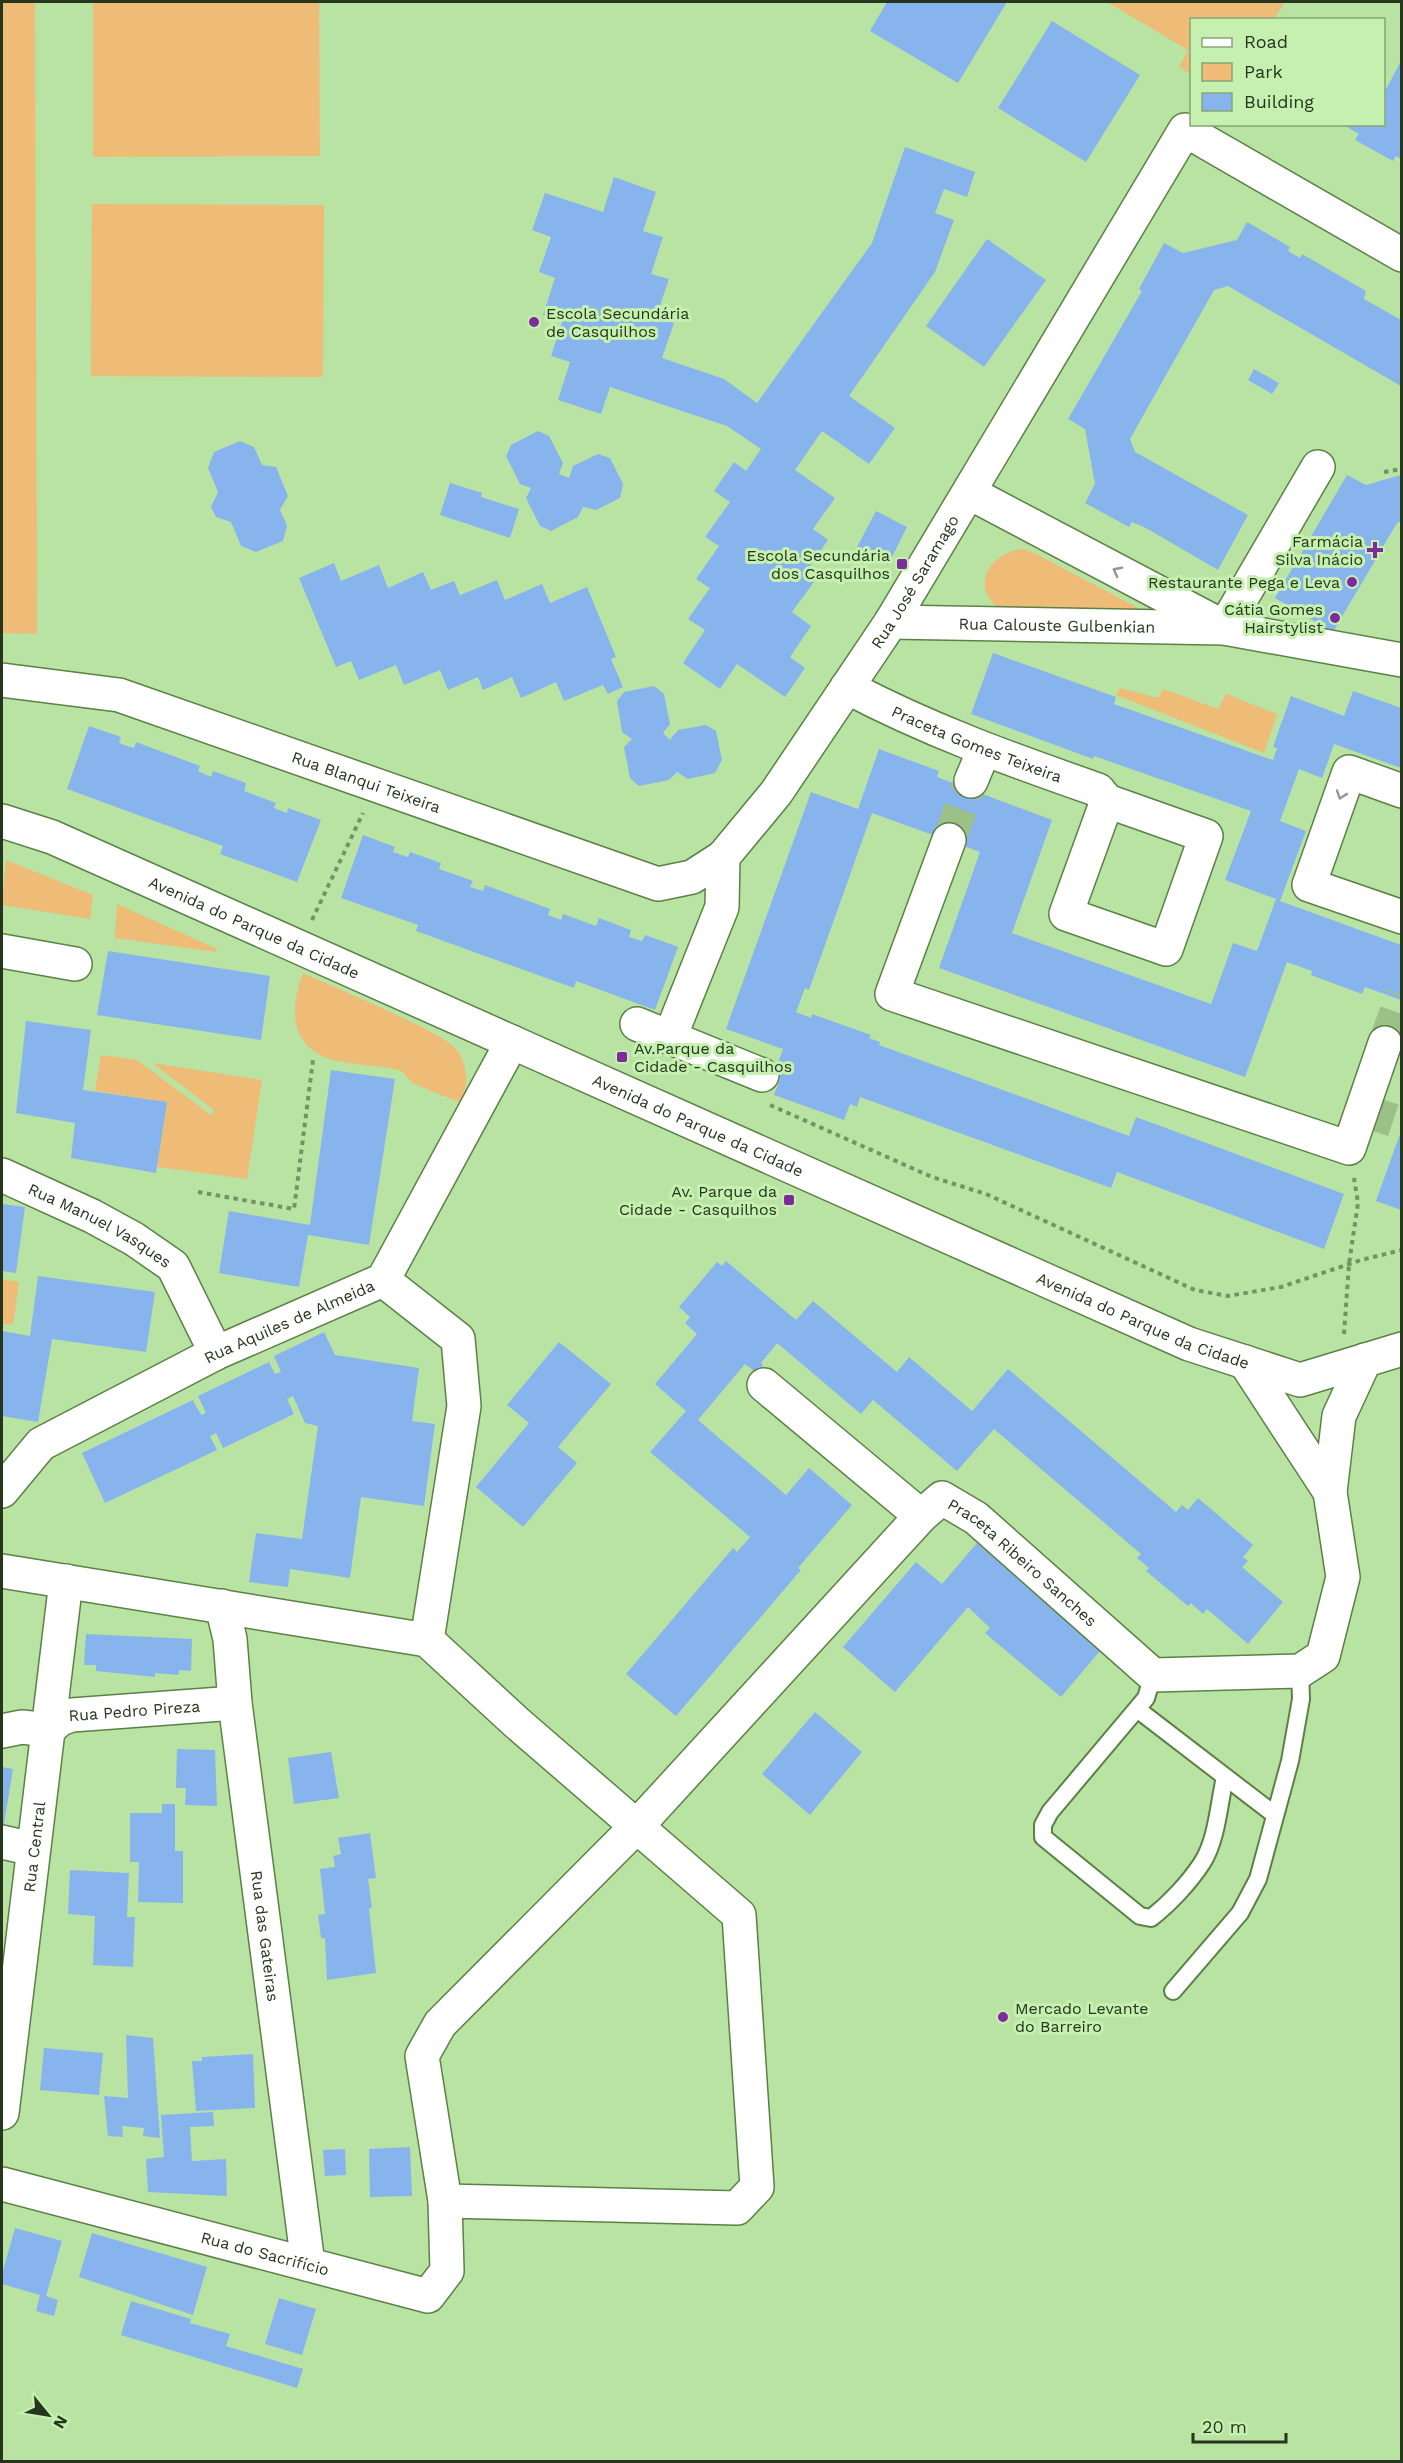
<svg xmlns="http://www.w3.org/2000/svg" width="1403" height="2463" font-family="'Work Sans',sans-serif">
	<rect width="100%" height="100%" fill="#b9e3a3"/>
	<path fill="#eebc76" d="M2 2H35L37 634 2 633Z
		M93 2H319L320 156 93 157Z
		M1107 2H1285L1274 19 1192 20 1191 74 1179 67 1188 50Z
		M92 204 324 205 323 377 91 376Z
		M1023 549 1034 553 1146 612 999 608C969 585 991 552 1023 549Z
		M1120 688 1158 698 1163 689 1218 709 1226 694 1277 714 1264 753 1116 695Z
		M6 860 93 895 90 919 2 905Z
		M117 904 217 949 216 952 115 938Z
		M303 973C330 986 444 1032 457 1050 469 1068 468 1085 461 1103L412 1083 402 1071C381 1065 359 1066 338 1061 291 1051 288 1012 303 973Z
		M101 1055 137 1060 211 1115 214 1110 152 1063 262 1080 247 1179 157 1167 167 1102 95 1091Z
		M2 1279 19 1282 13 1325 2 1323Z"/>
	<path fill="#88b4ee" d="M887 2H1007L958 83 870 31Z
		M1052 21 1140 75 1086 162 998 108Z
		M1401 61V159L1396 156 1393 161 1355 140 1359 134 1342 124H1384V93Z
		M905 147 975 172 967 197 944 189 935 213 954 220 935 272 849 396 895 428 869 464 822 431 795 470 835 498 813 529 828 540 806 572 816 579 792 612 811 626 790 657 805 668 785 697 737 664 720 689 683 663 705 630 688 619 710 588 696 579 719 546 705 537 730 502 714 491 734 462 746 471 761 449 727 426 610 387 601 414 558 400 570 362 551 356 562 322 543 315 555 278 539 272 551 237 532 230 545 193 603 212 614 177 656 192 643 231 663 237 651 274 669 279 656 317 674 323 662 358 724 379 757 403 872 243Z
		M1247 222 1290 247 1288 251 1300 258 1302 254 1366 291 1364 299 1401 320V386L1228 286 1214 290 1130 439 1135 452 1248 515 1218 570 1146 528 1132 522 1129 527 1085 503 1095 484 1085 429 1068 419 1142 291 1139 289 1164 243 1183 253 1237 240Z
		M987 239 1046 280 984 367 926 326Z
		M1254 369 1279 383 1272 394 1248 380Z
		M538 431 549 436 563 463 559 474 569 478 573 466 598 454 610 458 623 484 620 498 596 510 583 507 578 517 551 531 540 526 526 498 531 488 520 484 506 456 511 445Z
		M240 441 254 447 262 465 276 467 288 496 280 510 287 526 283 541 256 552 241 546 231 522 216 517 211 507 218 492 208 468 214 452Z
		M1347 475 1366 485 1401 475V521L1397 523 1333 632 1275 598Z
		M450 483 482 493 481 497 519 509 510 538 440 515Z
		M876 511 907 527 888 565 856 549Z
		M334 563 341 581 379 565 388 588 423 572 431 590 454 581 460 595 497 580 505 600 542 584 550 603 587 587 616 657 611 659 623 687 608 694 603 685 564 701 556 682 521 698 512 677 483 690 478 677 448 690 440 670 404 685 396 665 359 680 351 661 336 667 299 578Z
		M993 653 1116 697 1114 704 1273 760 1277 748 1273 747 1291 696 1344 716 1353 691 1401 708V768L1334 744 1322 778 1299 769 1280 821 1306 831 1280 901 1401 945V1000L1365 987 1362 994 1311 975 1312 971 1287 962 1245 1077 939 968 980 852 872 813 809 990 805 988 796 1012 811 1018 812 1014 871 1035 869 1038 880 1042 879 1045 1129 1136 1136 1117 1344 1194 1324 1249 1117 1172 1111 1188 860 1097 857 1107 850 1104 844 1120 774 1095 780 1079 773 1077 783 1049 726 1029 811 792 858 809 879 749 939 771 937 777 1052 820 1012 933 1211 1004 1233 943 1257 951 1276 899 1225 880 1251 811 1094 756 1093 759 971 714Z
		M654 686 664 694 670 724 663 733 670 740 678 730 706 725 716 731 722 760 715 773 688 779 677 772 669 780 639 786 630 778 624 747 632 739 622 732 617 701 624 692Z
		M89 726 121 737 119 743 134 748 136 742 200 766 198 771 211 777 213 771 246 783 244 791 276 803 274 808 287 813 288 808 321 820 297 882 220 854 223 846 67 789Z
		M363 835 395 847 393 852 408 857 410 852 441 863 439 869 473 881 470 887 483 891 485 885 550 909 548 915 561 920 563 914 596 926 599 918 631 930 629 937 642 941 645 935 678 947 655 1010 576 981 574 988 416 931 418 925 341 898Z
		M108 951 270 976 261 1040 97 1015Z
		M26 1021 91 1030 83 1090 167 1102 156 1173 71 1158 75 1123 16 1113Z
		M331 1070 395 1079 369 1245 308 1235 299 1287 219 1273 229 1211 310 1225Z
		M1401 1131V1210L1376 1201Z
		M2 1204 25 1207 16 1273 2 1271Z
		M726 1261 796 1320 813 1301 897 1372 909 1357 972 1411 1008 1369 1176 1512 1182 1505 1188 1510 1198 1498 1253 1545 1243 1557 1248 1561 1242 1567 1283 1602 1248 1644 1207 1609 1203 1614 1191 1603 1188 1606 1146 1571 1149 1568 1137 1558 1141 1554 994 1429 957 1471 873 1400 861 1414 777 1343 761 1363 763 1365 757 1373 745 1364 698 1420 786 1495 809 1468 852 1505 798 1568 801 1570 676 1716 626 1674 733 1548 737 1552 750 1537 650 1452 686 1411 655 1384 697 1334 685 1323 690 1317 679 1307 717 1262 722 1266Z
		M38 1276 155 1292 146 1352 52 1339 38 1422 2 1416V1331L30 1336Z
		M324 1332 335 1355 419 1368 412 1421 435 1424 424 1506 361 1497 350 1578 290 1569 288 1587 249 1582 256 1533 302 1539 318 1426 305 1423 293 1396 287 1399 294 1414 223 1448 216 1433 210 1436 217 1450 105 1503 82 1453 193 1400 201 1415 206 1413 198 1396 269 1362 275 1374 281 1372 274 1356Z
		M559 1342 611 1384 558 1447 577 1463 523 1527 476 1487 529 1423 507 1405Z
		M977 1543 1019 1579 1023 1575 1105 1645 1061 1697 985 1633 990 1628 968 1607 895 1692 843 1647 916 1562 942 1584Z
		M86 1634 192 1639 191 1671 179 1670V1675L155 1673V1677L96 1671V1665H84Z
		M815 1712 862 1752 810 1815 762 1774Z
		M177 1749 215 1750 217 1806 185 1805 186 1788H176Z
		M331 1752 339 1798 294 1804 288 1758Z
		M2 1767 13 1769 4 1824H2Z
		M162 1804H175V1851H183V1903L138 1902 139 1862H130V1813H162Z
		M370 1833 376 1878 368 1879 372 1908H369L376 1973 327 1980 325 1938H321L318 1915 325 1914 320 1869 335 1867 333 1856 341 1854 338 1838Z
		M70 1870 129 1873 127 1917H135L133 1967 93 1965 95 1916 68 1914Z
		M126 2035 153 2038 160 2138 143 2136 144 2128 122 2126 123 2137 108 2136 104 2096 128 2098Z
		M44 2048 103 2053 99 2095 40 2090Z
		M253 2054 255 2108 196 2111 192 2061H202V2057Z
		M213 2112 214 2126 190 2127 192 2161 226 2159 227 2196 148 2192 146 2159 164 2157 161 2115Z
		M410 2147 412 2196 370 2197 369 2149Z
		M345 2149 346 2175 325 2176 323 2150Z
		M15 2228 62 2241 46 2296 58 2300 54 2316 36 2311 40 2295 2 2284V2274Z
		M92 2233 207 2267 193 2315 79 2277Z
		M279 2298 316 2309 302 2355 265 2344Z
		M131 2301 191 2319 190 2323 230 2334 226 2346 303 2369 297 2388 121 2335Z"/>
	<g fill="none" stroke-linecap="round" stroke-linejoin="round">
		<path stroke="#9bc088" stroke-width="33" stroke-dasharray="33 16" stroke-linecap="butt" d="M949 840 971 781
			M1385 1043 1402 995
			M1362 1110 1402 1123"/>
		<g stroke="#5b8145" stroke-width="20">
			<path id="lane" d="M1153 1675 1146 1698 1050 1812 1043 1825V1837L1140 1916 1151 1918C1169 1904 1189 1883 1202 1863 1217 1840 1219 1803 1225 1777
				M1137 1709 1275 1815
				M1173 1991 1240 1913 1258 1879 1290 1761 1301 1699 1300 1671"/>
		</g>
		<g stroke="#5b8145" stroke-width="36">
			<g id="street">
				<path d="M970 493 1220 625"/>
				<path id="s1" d="M891 622 1224 628 1402 660"/>
				<path d="M1224 628 1318 467"/>
				<path id="s2" d="M2 680 119 695 658 884 692 877 723 857"/>
				<path id="s3" d="M847 687C928 730 1012 760 1098 790L1107 801"/>
				<path d="M971 781 984 750"/>
				<path d="M1402 791 1349 772 1309 885 1402 917"/>
				<path d="M1107 801 1206 836 1166 949 1066 914Z"/>
				<path d="M949 840 892 994 1349 1148 1385 1043"/>
				<path d="M2 951 75 964"/>
				<path d="M637 1024 762 1075"/>
				<path id="s4" d="M670 1037 722 907 723 857 776 793 891 622 1185 130 1402 255"/>
				<path id="s5" d="M2 1175 92 1216 134 1239 173 1266 216 1353"/>
				<path d="M383 1280 458 1339 464 1406 427 1640"/>
				<path d="M1245 1362 1330 1492"/>
				<path d="M764 1385 921 1516"/>
				<path id="s6" d="M2 1491 41 1444 216 1353 383 1280 512 1042"/>
				<path d="M2 1571 427 1640 516 1722 739 1915 757 2187 737 2208 445 2201"/>
				<path id="s7" d="M222 1606 230 1639 235 1703 308 2264"/>
				<path id="s8" d="M2 1731 22 1727 48 1730 60 1719 72 1715 235 1703"/>
				<path d="M2 1842 33 1849"/>
				<path id="s9" d="M2 2113 66 1581"/>
				<path id="s10" d="M2 2184 428 2296 447 2271 445 2201 422 2056 440 2024 637 1826 921 1516 942 1498 976 1518 1153 1675 1300 1671 1323 1656 1343 1577 1330 1492 1339 1416 1365 1360"/>
			</g>
		</g>
		<g stroke="#5b8145" stroke-width="36">
			<g id="secondary">
				<path id="s11" d="M2 821 52 837 1189 1344 1300 1380 1402 1349"/>
			</g>
		</g>
		<path stroke="#749365" stroke-width="4" stroke-dasharray="4.5 4.5" stroke-linecap="butt" d="M1384 472 1402 469
			M312 920 363 813
			M770 1105 932 1177 986 1194 1195 1290 1228 1296 1281 1287 1361 1260 1402 1250
			M198 1192 294 1209 313 1060
			M1344 1334 1349 1264 1358 1203 1354 1178"/>
		<use href="#lane" stroke="#fff" stroke-width="16"/>
		<use href="#street" stroke="#fff" stroke-width="33"/>
		<use href="#secondary" stroke="#fff" stroke-width="33"/>
	</g>
	<defs><path id="oneway-chevron" d="M-2-3.5L2.5 0L-2 3.5" fill="none" stroke-width="1.6" stroke-linecap="round" stroke-linejoin="round" transform="scale(1.5)"/></defs>
	<g stroke="#929a8e">
		<use href="#oneway-chevron" transform="translate(1117 571) rotate(-152)"/>
		<use href="#oneway-chevron" transform="translate(1341 795) rotate(109)"/>
	</g>
	<g fill="#7d2b9b" stroke="#c6f0b0" stroke-width="2">
		<circle cx="534" cy="322" r="6"/>
		<path d="M1372 541h6v6h6v6h-6v6h-6v-6h-6v-6h6z"/>
		<rect x="896" y="558" width="12" height="12" rx="3"/>
		<circle cx="1352" cy="582" r="6"/>
		<circle cx="1335" cy="618" r="6"/>
		<rect x="616" y="1051" width="12" height="12" rx="3"/>
		<rect x="783" y="1194" width="12" height="12" rx="3"/>
		<circle cx="1003" cy="2017" r="6"/>
	</g>
	<g text-anchor="middle" dominant-baseline="central" stroke-width="6" stroke-linejoin="round" paint-order="stroke">
		<g font-size="16" fill="#25361d" stroke="#c6f0b0" text-anchor="end">
			<text x="546" y="313" text-anchor="start">Escola Secundária<tspan x="546" dy="18">de Casquilhos</tspan></text>
			<text x="1363" y="541">Farmácia<tspan x="1363" dy="18">Silva Inácio</tspan></text>
			<text x="890" y="555">Escola Secundária<tspan x="890" dy="18">dos Casquilhos</tspan></text>
			<text x="1340" y="582">Restaurante Pega e Leva</text>
			<text x="1323" y="609">Cátia Gomes<tspan x="1323" dy="18">Hairstylist</tspan></text>
			<text x="634" y="1048" text-anchor="start">Av.Parque da<tspan x="634" dy="18">Cidade - Casquilhos</tspan></text>
			<text x="777" y="1191">Av. Parque da<tspan x="777" dy="18">Cidade - Casquilhos</tspan></text>
			<text x="1015" y="2008" text-anchor="start">Mercado Levante<tspan x="1015" dy="18">do Barreiro</tspan></text>
		</g>
		<g font-size="16" fill="#25361d" stroke="#c6f0b0">
			<text stroke="none"><textPath href="#s4" startOffset="526">Rua José Saramago</textPath></text>
			<text stroke="none"><textPath href="#s1" startOffset="166">Rua Calouste Gulbenkian</textPath></text>
			<text stroke="none"><textPath href="#s3" startOffset="142">Praceta Gomes Teixeira</textPath></text>
			<text stroke="none"><textPath href="#s2" startOffset="380">Rua Blanqui Teixeira</textPath></text>
			<text stroke="none"><textPath href="#s11" startOffset="274">Avenida do Parque da Cidade</textPath></text>
			<text stroke="none"><textPath href="#s11" startOffset="760">Avenida do Parque da Cidade</textPath></text>
			<text stroke="none"><textPath href="#s5" startOffset="110">Rua Manuel Vasques</textPath></text>
			<text stroke="none"><textPath href="#s11" startOffset="1246">Avenida do Parque da Cidade</textPath></text>
			<text stroke="none"><textPath href="#s6" startOffset="338">Rua Aquiles de Almeida</textPath></text>
			<text stroke="none"><textPath href="#s10" startOffset="1556">Praceta Ribeiro Sanches</textPath></text>
			<text stroke="none"><textPath href="#s8" startOffset="138">Rua Pedro Pireza</textPath></text>
			<text stroke="none"><textPath href="#s9" startOffset="268">Rua Central</textPath></text>
			<text stroke="none"><textPath href="#s7" startOffset="333">Rua das Gateiras</textPath></text>
			<text stroke="none"><textPath href="#s10" startOffset="272">Rua do Sacrifício</textPath></text>
		</g>
	</g>
	<rect width="1403" height="2463" fill="none" stroke="#25361d" stroke-width="6"/>
	<rect x="1190" y="18" width="195" height="108" fill="#c6f0b0" stroke="#86a675" stroke-width="1.5"/>
	<rect x="1202" y="38" width="30" height="9" fill="#ffffff" stroke="#86a675" stroke-width="1.5"/>
	<text x="1244" y="48" font-size="18" fill="#25361d">Road</text>
	<rect x="1202" y="63" width="30" height="18" fill="#eebc76" stroke="#86a675" stroke-width="1.5"/>
	<text x="1244" y="78" font-size="18" fill="#25361d">Park</text>
	<rect x="1202" y="93" width="30" height="18" fill="#88b4ee" stroke="#86a675" stroke-width="1.5"/>
	<text x="1244" y="108" font-size="18" fill="#25361d">Building</text>
	<g transform="translate(48 2415) rotate(120)" stroke="#c6f0b0" stroke-width="4.5" paint-order="stroke">
	<path d="M0-4.5L10 22L0 15L-10 22Z" fill="#25361d"/>
	<text y="-9" font-size="16" font-weight="bold" text-anchor="middle" fill="#25361d">N</text>
	</g>
	<path d="M1193 2433v9h93v-9" fill="none" stroke="#25361d" stroke-width="3"/>
	<text x="1202" y="2433" font-size="18" fill="#25361d" stroke="#c6f0b0" stroke-width="4.5" paint-order="stroke">20 m</text>
</svg>
